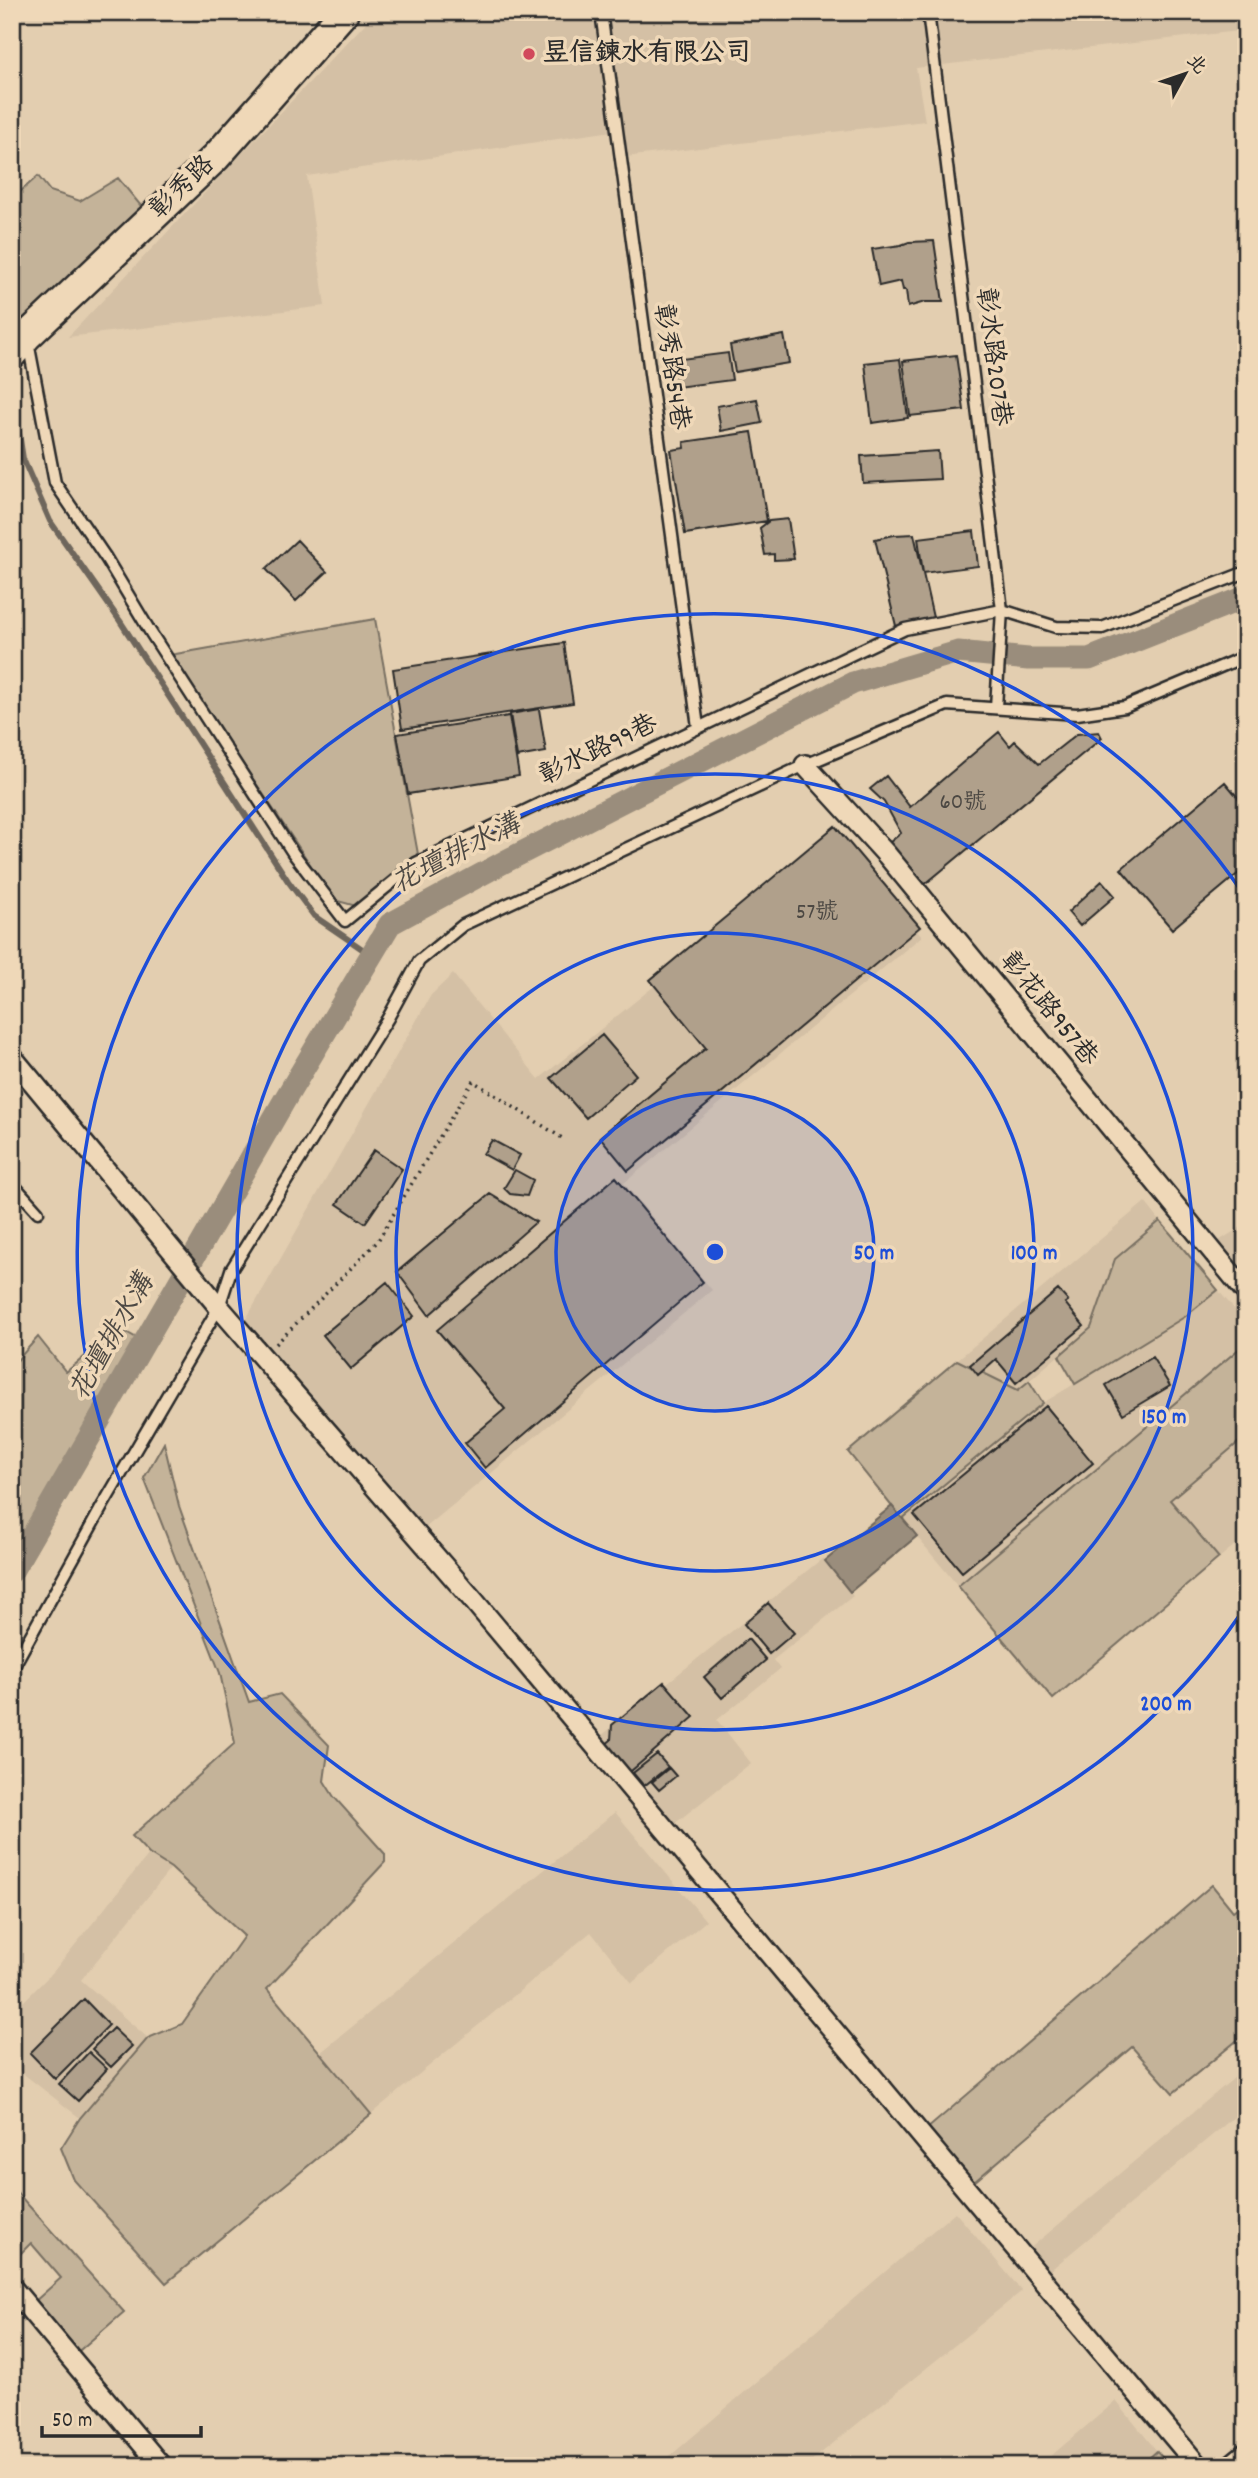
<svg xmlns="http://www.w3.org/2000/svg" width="1258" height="2478" font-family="Dekko,'LXGW WenKai TC',sans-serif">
	<rect width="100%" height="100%" fill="#e3ceb0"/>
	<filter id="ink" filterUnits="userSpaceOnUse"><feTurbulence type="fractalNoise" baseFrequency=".0143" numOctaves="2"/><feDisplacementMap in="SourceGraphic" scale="14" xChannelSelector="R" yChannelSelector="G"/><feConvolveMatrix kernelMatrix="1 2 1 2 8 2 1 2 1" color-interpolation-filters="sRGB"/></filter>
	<g filter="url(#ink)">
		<path fill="#d4c0a5" d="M376 12H1246V79L1238 31 916 68 925 121 625 157 619 130 307 176 325 306 68 337Z
			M839 837 922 936 624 1183 712 1290 419 1533 245 1321 431 995 453 974 539 1079Z
			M1145 1202 1160 1221 1115 1260 1091 1328 1018 1390 957 1360Z
			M1246 1224V1286L1212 1245Z
			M1218 1290 1246 1323V1343L958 1586 902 1519 1043 1403 1186 1316Z
			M1246 1436V1536L1219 1558 1170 1500Z
			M823 1558 853 1596 773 1660 780 1669 717 1720 751 1763 664 1832 591 1744Z
			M615 1812 706 1921 632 1983 591 1932 371 2114 320 2053Z
			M149 1854 171 1868 81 1980 148 2038 80 2118 12 2065V2013L53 1972Z
			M1246 2068V2107L1041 2278 1022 2255Z
			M955 2212 1022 2291 805 2466H666L663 2462Z
			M1116 2401 1157 2451 1140 2466H1039Z"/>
		<path fill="#c4b399" stroke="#786f62" stroke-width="2" d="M38 176 50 191 80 201 118 178 146 212 12 356V199Z
			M375 619 420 865 356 906 334 900 170 655Z
			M1160 1221 1218 1290 1186 1316 1075 1384 1059 1356 1091 1328 1115 1259Z
			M119 1328 147 1344 12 1588V1366L38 1337 66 1372Z
			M1246 1343V1436L1170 1500 1219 1558 1053 1699 958 1586Z
			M957 1360 1018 1390 1029 1381 1043 1403 902 1519 848 1452Z
			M164 1443 179 1506 249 1702 280 1694 329 1745 324 1781 334 1797 385 1854V1862L267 1989 371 2114 166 2283 74 2180 61 2148 80 2118 148 2038 182 2024 244 1936 171 1868 149 1854 132 1836 235 1743 220 1673 144 1478Z
			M1212 1885 1233 1911 1246 1901V2033L1173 2093 1132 2047 967 2188 920 2135Z
			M12 2187 124 2312 73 2356 33 2303 61 2278 31 2243 12 2262Z
			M1157 2451 1169 2466H1140Z"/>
		<path fill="#9a8d7b" stroke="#6e665b" stroke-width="2" d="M892 1506 917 1536 850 1592 825 1561Z"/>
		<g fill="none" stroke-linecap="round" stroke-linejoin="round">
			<path stroke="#6e665b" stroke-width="6" d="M12 388 23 459 50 521 120 621 288 881 314 916 371 955"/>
			<path stroke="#9a8d7b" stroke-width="23" d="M12 1571 287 1096 390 924 506 861 853 683 958 652 1028 659H1089L1246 597"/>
		</g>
		<path fill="#b0a08b" stroke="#2b2b2b" stroke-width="2" d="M934 241 943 302H925L908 307 906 290H903L901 281 879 286 872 249 901 245 909 242Z
			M784 335 789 363 735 372 730 345Z
			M728 353 732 380 669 388 665 361Z
			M956 355 964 410 910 416 903 361Z
			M900 359 908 418 872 423 865 363Z
			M757 399 762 423 721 431 717 406Z
			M752 432 767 521 685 534 671 450 685 448 684 442Z
			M938 451 940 479 863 483 861 456Z
			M788 519 794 559 774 560V554L765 555 760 528 769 521Z
			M974 531 978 566 923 573 918 538Z
			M914 534 934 622 897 630 875 539 894 535Z
			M297 540 327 572 296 601 266 569Z
			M564 643 573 703 402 729 393 669Z
			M539 709 546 752 517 757 510 714Z
			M509 716 519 776 408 794 397 734Z
			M999 732 1010 746 1015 741 1039 764 1077 734 1099 732 1102 738 918 890 883 848 901 833 884 802 870 789 886 776 910 807Z
			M1225 782 1246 807V867L1172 929 1121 869Z
			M835 826 920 927 628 1171 600 1137 706 1048 650 980Z
			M1102 881 1115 896 1080 926 1068 912Z
			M602 1035 636 1075 586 1118 551 1078Z
			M492 1140 520 1155 512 1170 483 1154Z
			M374 1150 402 1169 365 1223 337 1204Z
			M515 1170 533 1180 527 1196 510 1194 504 1188Z
			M616 1177 703 1282 485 1468 465 1443 505 1409 437 1330Z
			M490 1194 536 1222 429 1315 397 1272Z
			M387 1282 414 1316 351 1369 323 1335Z
			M1058 1290 1068 1301 1065 1303 1084 1326 1016 1383 996 1359 978 1375 970 1365Z
			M1152 1357 1170 1386 1123 1414 1106 1385Z
			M1046 1406 1093 1463 962 1572 914 1515Z
			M768 1603 794 1633 769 1654 744 1624Z
			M748 1639 766 1660 722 1698 704 1677Z
			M664 1682 694 1717 624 1777 600 1749 611 1740 612 1725Z
			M657 1754 668 1767 644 1786 633 1773Z
			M669 1768 676 1776 659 1790 652 1782Z
			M84 1999 109 2025 55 2079 30 2053Z
			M113 2028 132 2046 111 2067 92 2049Z
			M89 2052 107 2069 78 2101 59 2084Z"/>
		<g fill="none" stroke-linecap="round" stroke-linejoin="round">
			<g stroke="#2b2b2b" stroke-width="15">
				<path id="lane" d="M601 12 698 727
					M928 12 1002 610 996 707
					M28 342 55 483 106 558 151 633 293 853 345 921 416 863 905 629 1002 610 1056 627 1102 628 1246 572
					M12 1183 38 1212
					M12 1669 103 1505 219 1307 231 1270 388 1018 419 961 463 925 805 765 947 705 1077 714 1125 707 1246 656"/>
			</g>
			<g stroke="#2b2b2b" stroke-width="24">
				<path id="street" d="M805 765 887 855 1246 1292
					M12 1057 219 1307 474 1601 1198 2466
					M12 2288 161 2466
					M1230 2466 1246 2453"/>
			</g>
			<g stroke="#2b2b2b" stroke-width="33">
				<path id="secondary" d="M12 354 27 336 216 157 344 12"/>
			</g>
			<path stroke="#2b2b2b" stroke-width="3.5" stroke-dasharray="2 5" stroke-linecap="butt" d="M276 1344 377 1242 473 1081 562 1138"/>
			<use href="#lane" stroke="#efd8b8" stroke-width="10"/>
			<use href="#street" stroke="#efd8b8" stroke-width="19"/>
			<use href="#secondary" stroke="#efd8b8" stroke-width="28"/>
		</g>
	</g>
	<circle cx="715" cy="1252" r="159" fill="#1d4ed8" fill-opacity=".12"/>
	<g fill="none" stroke="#1d4ed8" stroke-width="3.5">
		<circle cx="715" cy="1252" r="159"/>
		<circle cx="715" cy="1252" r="319"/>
		<circle cx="715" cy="1252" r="478"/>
		<path d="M1244 1609A638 638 0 1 1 1244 895"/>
	</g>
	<circle fill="#d1495b" stroke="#efd8b8" stroke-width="2.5" cx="529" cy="54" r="7"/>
	<g text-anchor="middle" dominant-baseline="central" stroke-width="7" stroke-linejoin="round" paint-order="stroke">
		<g font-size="23" fill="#4c4843">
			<text x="963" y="803">60號</text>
			<text x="817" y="913">57號</text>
		</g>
		<g font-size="26" font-weight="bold" fill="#2b2b2b" stroke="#efd8b8" text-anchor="start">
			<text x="543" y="54">昱信鍊水有限公司</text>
		</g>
		<g font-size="26" fill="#2b2b2b" stroke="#efd8b8">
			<text transform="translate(183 188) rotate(-44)">彰秀路</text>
			<text transform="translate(992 357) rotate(83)">彰水路207巷</text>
			<text transform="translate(670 367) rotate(82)">彰秀路54巷</text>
			<text transform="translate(599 751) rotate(-26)">彰水路99巷</text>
			<text transform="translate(1048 1010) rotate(51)">彰花路957巷</text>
		</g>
		<g font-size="28" font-style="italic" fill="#4c4843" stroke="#efd8b8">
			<text transform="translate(457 856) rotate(-27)">花壇排水溝</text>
			<text transform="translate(114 1338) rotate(-60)">花壇排水溝</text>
		</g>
	</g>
	<circle cx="715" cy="1252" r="10" fill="#1d4ed8" stroke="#efd8b8" stroke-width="3.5"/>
	<g font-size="21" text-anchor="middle" font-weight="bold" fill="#1d4ed8" stroke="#efd8b8" stroke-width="7" stroke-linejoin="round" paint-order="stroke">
		<text x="874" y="1259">50 m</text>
		<text x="1034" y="1259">100 m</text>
		<text x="1164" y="1423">150 m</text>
		<text x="1166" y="1710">200 m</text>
	</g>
	<rect width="1258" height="2478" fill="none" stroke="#efd8b8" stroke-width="42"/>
	<rect x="21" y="21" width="1216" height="2436" fill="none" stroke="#2b2b2b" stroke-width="2.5" filter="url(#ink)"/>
	<g transform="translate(1185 74) rotate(50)" stroke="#efd8b8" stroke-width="5" paint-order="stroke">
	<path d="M0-5L12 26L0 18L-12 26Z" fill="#2b2b2b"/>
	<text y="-10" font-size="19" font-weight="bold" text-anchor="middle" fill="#2b2b2b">北</text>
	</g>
	<path d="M42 2426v10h159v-10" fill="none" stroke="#2b2b2b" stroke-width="3.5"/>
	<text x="52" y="2426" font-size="21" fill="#2b2b2b" stroke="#efd8b8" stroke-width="5" paint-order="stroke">50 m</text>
</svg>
